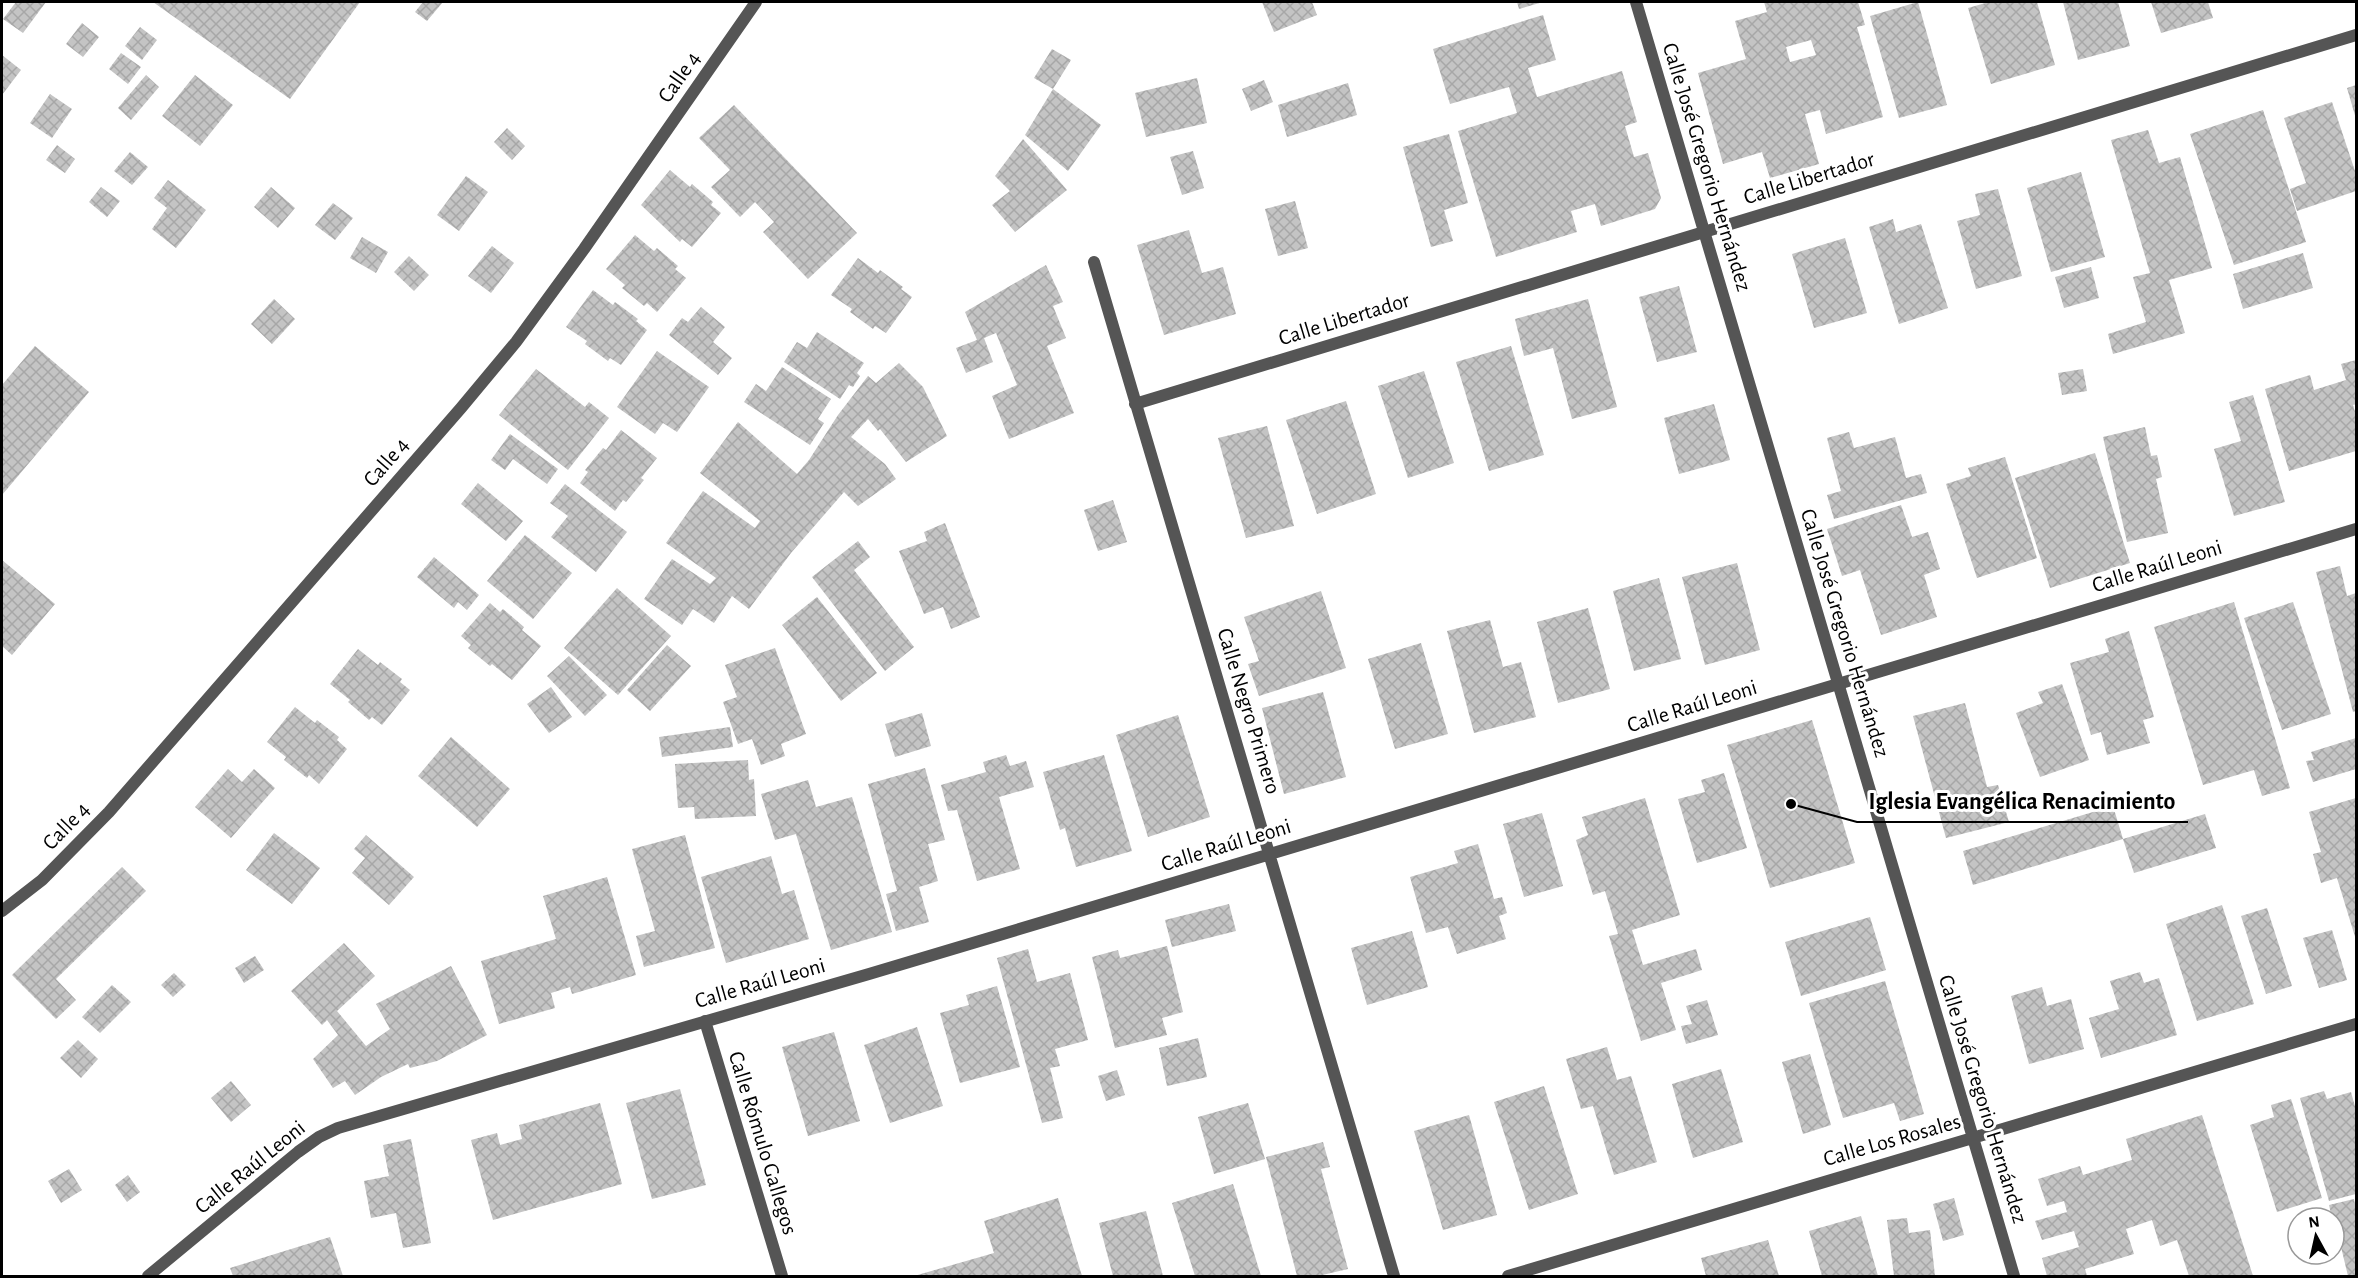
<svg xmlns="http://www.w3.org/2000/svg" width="2358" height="1278" font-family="'Alegreya Sans',sans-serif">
	<defs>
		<pattern id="building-cross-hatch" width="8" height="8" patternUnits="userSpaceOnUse" patternTransform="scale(1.5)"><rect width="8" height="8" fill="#c4c4c4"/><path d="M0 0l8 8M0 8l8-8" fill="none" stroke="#a7a7a7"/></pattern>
	</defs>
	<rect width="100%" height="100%" fill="#fff"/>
	<path fill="url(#building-cross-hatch)" fill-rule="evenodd" d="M16 2H46L23 33 3 19Z
		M153 2H360L290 99Z
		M423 2H443L427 21 415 12Z
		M1262 2H1312L1317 15 1274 32Z
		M1517 2H1543L1519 9Z
		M1764 2H1858L1865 25 1857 27 1883 117 1826 134 1820 110 1805 114 1819 164 1770 178 1762 152 1723 164 1698 73 1746 59 1735 21 1767 12ZM1811 40 1816 55 1790 62 1786 47Z
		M1918 2 1947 105 1899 118 1870 16Z
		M1989 2H2037L2055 65 1991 84 1968 8Z
		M2063 2H2118L2130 46 2078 60Z
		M2151 2H2208L2213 18 2161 33Z
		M1543 15 1556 60 1528 68 1537 97 1622 71 1637 122 1625 126 1634 157 1648 153 1661 198 1655 209 1601 226 1595 204 1571 211 1577 232 1496 257 1458 131 1517 113 1509 87 1450 104 1433 49Z
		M82 23 99 37 83 57 66 44Z
		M140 27 157 40 142 60 125 46Z
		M1052 49 1071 60 1053 89 1034 78Z
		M121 53 141 67 128 84 109 69Z
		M2 55 21 70 2 95Z
		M146 75 159 87 131 120 118 108Z
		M195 75 233 105 200 146 162 116Z
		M1197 78 1207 123 1146 137 1135 93Z
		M1264 80 1273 102 1251 111 1242 89Z
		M1348 83 1357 115 1287 137 1278 105Z
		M2356 85V119L2347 88Z
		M1053 89 1101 125 1068 171 1025 135Z
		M50 94 72 109 52 138 30 123Z
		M2332 102 2356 174V191L2297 211 2290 189 2306 183 2284 118Z
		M734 105 857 233 808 279 763 232 774 222 755 202 740 217 711 187 730 170 699 138Z
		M2263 110 2306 242 2234 265 2190 134Z
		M507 128 525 146 512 160 494 142Z
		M2148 130 2159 163 2180 157 2212 268 2169 280 2185 333 2113 354 2108 334 2146 322 2133 277 2150 273 2111 140Z
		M1449 134 1468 203 1444 210 1453 241 1431 247 1403 147Z
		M1023 139 1067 190 1015 232 992 205 1010 191 995 176Z
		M57 145 75 159 65 173 46 160Z
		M1193 151 1204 188 1182 195 1170 157Z
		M130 152 148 167 132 185 114 171Z
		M670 170 690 187 692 184 713 202 711 205 721 213 692 247 682 239 680 242 641 205Z
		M2081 172 2105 257 2051 272 2027 188Z
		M466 176 488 192 459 231 437 215Z
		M168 180 206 210 176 248 152 229 167 208 154 198Z
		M101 187 120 201 107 217 89 202Z
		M271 187 295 208 278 228 254 207Z
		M1998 189 2022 276 1976 289 1957 221 1980 215 1975 194Z
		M1295 201 1308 248 1278 256 1265 209Z
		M333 203 353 218 335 240 315 225Z
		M1893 219 1896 232 1921 224 1948 308 1899 324 1869 227Z
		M1189 230 1202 273 1223 267 1236 314 1164 335 1137 245Z
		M635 235 654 251 657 248 678 266 675 269 686 278 657 312 647 303 644 306 622 288 625 285 606 269Z
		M362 237 388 252 376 273 350 258Z
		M1845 238 1867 313 1814 328 1792 254Z
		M492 246 514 263 491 293 468 276Z
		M2303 253 2313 288 2243 309 2233 274Z
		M409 256 429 275 414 291 394 272Z
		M858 258 878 273 880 270 903 287 901 289 912 297 886 333 875 326 873 329 850 312 852 309 831 295Z
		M1046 265 1063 302 1053 306 1066 338 1047 346 1074 413 1009 439 992 396 1017 385 996 333 984 338 993 362 966 373 956 348 977 340 965 312Z
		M2091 267 2099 298 2064 308 2055 277Z
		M1679 286 1697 352 1657 362 1639 297Z
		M593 290 613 305 615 302 638 319 636 321 647 330 621 365 610 358 608 361 585 344 587 341 566 327Z
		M274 299 295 319 272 344 251 324Z
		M1588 299 1617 407 1572 419 1553 348 1524 356 1515 319Z
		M701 307 725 327 713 342 732 358 718 375 669 335 682 318 688 322Z
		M817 332 864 363 857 373 860 376 853 387 849 385 840 399 784 362 797 342 807 348Z
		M35 346 89 392 2 495V385Z
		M1511 346 1544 455 1489 471 1456 362Z
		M657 351 709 387 677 432 663 423 655 434 617 407Z
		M2356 360V404L2353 405 2356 415V451L2289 471 2265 389 2310 375 2314 390 2346 380 2341 364Z
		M899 363 923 387 947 436 906 462 880 429 878 431 868 419 851 437 885 464 896 479 858 506 844 492 791 553 749 609 732 596 714 623 693 609 682 625 644 599 672 559 710 584 716 578 666 543 703 491 755 528 760 521 700 473 738 422 797 474 809 460 838 415 868 376 876 383Z
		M782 367 831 399 818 419 824 423 810 445 744 402 756 384 766 391Z
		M536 369 585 407 589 402 609 418 568 470 499 415Z
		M2083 369 2087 391 2062 395 2058 373Z
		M1424 371 1454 463 1408 478 1378 386Z
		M2253 395 2285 502 2234 516 2214 449 2241 441 2229 402Z
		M1346 401 1376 494 1317 514 1286 420Z
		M1714 404 1730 460 1679 474 1664 418Z
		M1267 426 1294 526 1246 538 1218 438Z
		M2145 427 2151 456 2157 455 2162 477 2156 479 2168 533 2127 542 2103 437Z
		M621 430 657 458 641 478 644 480 626 502 623 500 615 511 580 483 588 472 585 470 603 448 606 450Z
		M1849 432 1854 448 1895 437 1906 478 1921 474 1927 493 1834 519 1827 495 1841 491 1827 438Z
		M510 434 558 469 547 484 513 459 505 470 491 460Z
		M2095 453 2130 563 2050 588 2015 478Z
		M2005 457 2037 558 1977 578 1946 484 1971 476 1968 468Z
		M478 483 523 521 506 541 461 504Z
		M565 484 627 532 596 572 551 537 568 516 550 503Z
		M1113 500 1127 542 1098 551 1084 510Z
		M1901 505 1912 537 1928 532 1940 569 1924 575 1937 617 1881 635 1860 570 1842 576 1827 529Z
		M945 523 980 617 951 629 943 607 924 614 899 551 927 541 924 532Z
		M525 535 572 573 533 619 487 581Z
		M858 541 870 557 854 570 914 647 885 671 812 577Z
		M434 557 479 595 467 610 458 602 454 608 417 577Z
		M2 560 55 604 12 655 2 646Z
		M1737 563 1760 650 1705 665 1682 577Z
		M2340 566 2347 596 2356 593V711L2353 712 2316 572Z
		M1659 578 1681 659 1634 671 1613 591Z
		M617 588 671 636 618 695 564 648Z
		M1321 591 1346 668 1259 696 1248 664 1259 661 1244 617Z
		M817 597 877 673 841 701 782 625Z
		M2234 602 2290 788 2262 796 2254 770 2203 785 2154 627Z
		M2293 602 2331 714 2282 730 2244 618Z
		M490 603 500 612 503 609 524 627 522 630 541 646 512 680 492 664 490 666 468 648 471 645 461 636Z
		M1588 608 1610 689 1558 703 1537 622Z
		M1490 620 1503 667 1521 662 1536 717 1474 733 1447 631Z
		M2129 631 2154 717 2143 720 2150 743 2107 755 2101 732 2091 735 2070 663 2109 652 2105 639Z
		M1421 643 1448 734 1395 749 1368 659Z
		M667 645 691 666 650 711 627 690Z
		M775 648 806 734 781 744 785 756 761 765 752 739 738 744 723 702 737 697 725 665Z
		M358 649 378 665 380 662 402 679 400 682 410 690 382 725 372 717 369 720 348 702 350 700 330 684Z
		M569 656 607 695 585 716 547 676Z
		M2062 684 2089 760 2040 777 2016 713 2043 703 2038 692Z
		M551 687 572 717 549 733 527 704Z
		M1323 692 1346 777 1284 794 1262 708Z
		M1965 703 1987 787 1998 785 2009 822 1946 838 1913 716Z
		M295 707 315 723 317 720 339 737 337 740 347 749 319 784 309 775 307 778 284 760 286 757 267 742Z
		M922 713 931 746 895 757 885 724Z
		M1178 715 1210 817 1148 837 1116 735Z
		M1812 720 1855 863 1770 888 1727 745Z
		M730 727 733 747 662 757 659 737Z
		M451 737 510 789 477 827 418 776Z
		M2356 738V769L2313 782 2306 761 2314 760 2311 752Z
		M1006 755 1010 766 1026 761 1034 787 999 797 1020 869 977 881 957 810 948 811 941 785 986 772 983 762Z
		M1104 755 1132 851 1076 867 1065 828 1060 830 1043 772Z
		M748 760 749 780 754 779 756 816 695 819 694 807 678 808 675 764Z
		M925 768 945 840 928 844 938 881 919 887 929 922 896 931 886 894 897 891 868 784Z
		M228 769 242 782 254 769 275 788 231 838 195 807Z
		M1724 773 1747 848 1697 863 1678 799 1705 792 1701 780Z
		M808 780 816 807 852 797 892 932 831 950 796 834 775 840 761 794Z
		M1645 798 1680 915 1632 930 1643 965 1696 949 1702 970 1661 983 1676 1030 1641 1041 1609 936 1618 934 1605 891 1593 895 1576 840 1588 835 1582 817Z
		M2356 798V940L2337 878 2321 883 2313 854 2321 852 2309 812Z
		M2113 806 2123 839 1973 885 1963 851Z
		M1542 813 1563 886 1524 897 1503 824Z
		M2205 814 2216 848 2134 873 2123 839Z
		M274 833 320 868 292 904 246 870Z
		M366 835 414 877 389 905 352 873 365 858 354 849Z
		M685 835 715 948 644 967 636 936 655 931 632 849Z
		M1478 844 1494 899 1502 897 1507 913 1499 916 1506 939 1457 954 1448 927 1426 933 1410 877 1458 863 1454 851Z
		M771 856 782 894 794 890 809 939 726 963 701 877Z
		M122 867 146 891 56 979 76 1000 56 1019 12 975Z
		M607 877 636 975 572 994 570 987 551 993 555 1008 499 1024 481 961 556 939 543 896Z
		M1229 904 1236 931 1172 947 1165 920Z
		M2222 905 2254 1004 2197 1021 2166 924Z
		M2267 908 2292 986 2266 994 2241 916Z
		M1870 917 1886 970 1801 996 1785 942Z
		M2332 930 2347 980 2319 988 2303 938Z
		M1412 931 1428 987 1367 1005 1351 948Z
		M344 943 375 976 337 1011 366 1046 390 1029 376 1004 451 966 487 1035 437 1061 410 1068 408 1064 381 1077 355 1095 345 1081 333 1088 313 1059 338 1035 327 1020 322 1025 291 991Z
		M1167 946 1183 1012 1162 1018 1167 1035 1115 1048 1092 957 1118 950 1120 958Z
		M1028 949 1037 982 1070 973 1088 1040 1055 1049 1060 1066 1050 1068 1063 1118 1042 1123 997 958Z
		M255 956 264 970 244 983 235 968Z
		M2140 972 2144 983 2159 978 2177 1035 2101 1058 2089 1018 2119 1009 2110 981Z
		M174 973 186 985 173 997 161 985Z
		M1885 981 1924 1114 1900 1121 1894 1103 1843 1118 1809 1003Z
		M112 985 131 1002 100 1033 82 1017Z
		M997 986 1020 1067 960 1083 940 1013 969 1005 966 995Z
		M2042 987 2047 1006 2071 999 2084 1049 2029 1064 2011 996Z
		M1707 1000 1718 1035 1686 1044 1681 1026 1692 1024 1686 1006Z
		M917 1027 943 1106 890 1123 864 1045Z
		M834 1032 860 1121 808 1136 782 1047Z
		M1198 1038 1207 1077 1167 1086 1159 1048Z
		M78 1040 98 1059 81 1078 60 1058Z
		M1607 1047 1617 1080 1631 1076 1657 1162 1614 1175 1593 1106 1581 1109 1566 1059Z
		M1810 1054 1831 1125 1803 1134 1782 1062Z
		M1721 1069 1743 1142 1693 1158 1672 1084Z
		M1117 1070 1125 1095 1106 1101 1098 1076Z
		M231 1081 251 1105 231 1122 211 1098Z
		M1544 1086 1578 1194 1529 1210 1494 1102Z
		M680 1089 706 1185 652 1199 626 1103Z
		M2324 1091 2327 1099 2351 1092 2356 1110V1194L2329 1201 2300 1098Z
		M2291 1099 2322 1198 2277 1212 2250 1125 2274 1117 2271 1105Z
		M600 1103 622 1184 493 1220 471 1140 497 1133 500 1145 522 1139 519 1125Z
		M1248 1103 1265 1159 1214 1174 1198 1117Z
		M1469 1115 1497 1215 1443 1230 1414 1131Z
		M2202 1115 2253 1276H2189L2177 1240 2160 1246 2152 1220 2126 1229 2134 1254 2085 1269 2087 1276H2047L2042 1258 2079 1247 2074 1231 2042 1240 2035 1221 2067 1212 2064 1201 2047 1206 2038 1179 2080 1166 2083 1175 2132 1160 2126 1139Z
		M411 1139 431 1243 403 1248 396 1213 371 1218 364 1181 389 1176 383 1145Z
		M1323 1142 1330 1167 1321 1169 1348 1269 1318 1276H1297L1266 1157Z
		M69 1169 82 1190 61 1203 48 1181Z
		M128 1175 140 1192 127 1202 115 1185Z
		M1233 1184 1261 1276H1195L1172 1203Z
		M1058 1198 1082 1276H914L994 1253 984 1221Z
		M1954 1198 1964 1235 1943 1241 1933 1204Z
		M2354 1199 2356 1210V1276H2348L2334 1218H2332L2329 1205Z
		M1146 1211 1163 1276H1113L1099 1223Z
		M1861 1216 1878 1276H1822L1809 1231Z
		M1907 1218 1909 1233 1930 1230 1935 1276H1894L1887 1220Z
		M330 1237 343 1276H233L230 1268Z
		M1768 1240 1779 1276H1706L1701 1258Z"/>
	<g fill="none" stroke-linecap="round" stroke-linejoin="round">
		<path stroke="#555" stroke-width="12" d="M1636 2 2014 1276
			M1094 262 1394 1276
			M1135 404 2356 35
			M2 911 42 880 109 812 461 408 516 342 584 249 756 2
			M705 1021 782 1276
			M148 1276 298 1152 319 1137 338 1128 869 974 2356 529
			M1508 1276 2356 1024"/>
	</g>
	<g text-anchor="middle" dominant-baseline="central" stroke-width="6" stroke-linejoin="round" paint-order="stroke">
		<g font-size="22" fill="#000" stroke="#fff">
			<text transform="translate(679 77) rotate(-55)">Calle 4</text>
			<text transform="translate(1707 167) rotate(73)">Calle José Gregorio Hernández</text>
			<text transform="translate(1809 178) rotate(-17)">Calle Libertador</text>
			<text transform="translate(1344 319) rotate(-17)">Calle Libertador</text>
			<text transform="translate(386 462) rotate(-49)">Calle 4</text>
			<text transform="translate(2157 566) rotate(-17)">Calle Raúl Leoni</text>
			<text transform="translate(1845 633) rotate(73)">Calle José Gregorio Hernández</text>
			<text transform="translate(1692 706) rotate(-17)">Calle Raúl Leoni</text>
			<text transform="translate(1249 711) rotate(73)">Calle Negro Primero</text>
			<text transform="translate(66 826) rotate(-46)">Calle 4</text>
			<text transform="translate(1226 845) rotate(-17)">Calle Raúl Leoni</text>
			<text transform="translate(760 983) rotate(-16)">Calle Raúl Leoni</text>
			<text transform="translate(1983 1099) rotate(73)">Calle José Gregorio Hernández</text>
			<text transform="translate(1892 1140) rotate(-16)">Calle Los Rosales</text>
			<text transform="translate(763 1143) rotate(73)">Calle Rómulo Gallegos</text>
			<text transform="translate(250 1167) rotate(-39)">Calle Raúl Leoni</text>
		</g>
	</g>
	<path fill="none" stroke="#000" stroke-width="2" d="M1791 804L1857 822H2188"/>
	<circle fill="#000" stroke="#fff" stroke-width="2" cx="1791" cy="804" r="6"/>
	<g font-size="24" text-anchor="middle" font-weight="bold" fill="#000" stroke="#fff" stroke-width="6" stroke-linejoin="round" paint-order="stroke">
		<text x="2022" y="809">Iglesia Evangélica Renacimiento</text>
	</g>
	<rect width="2358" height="1278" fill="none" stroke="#000000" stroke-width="6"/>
	<g transform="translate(2316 1236) rotate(352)"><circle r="28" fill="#ffffff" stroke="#999999" stroke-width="1.5"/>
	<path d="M0-4.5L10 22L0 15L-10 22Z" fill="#000000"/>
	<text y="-9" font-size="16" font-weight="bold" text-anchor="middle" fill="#000000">N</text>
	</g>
</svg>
